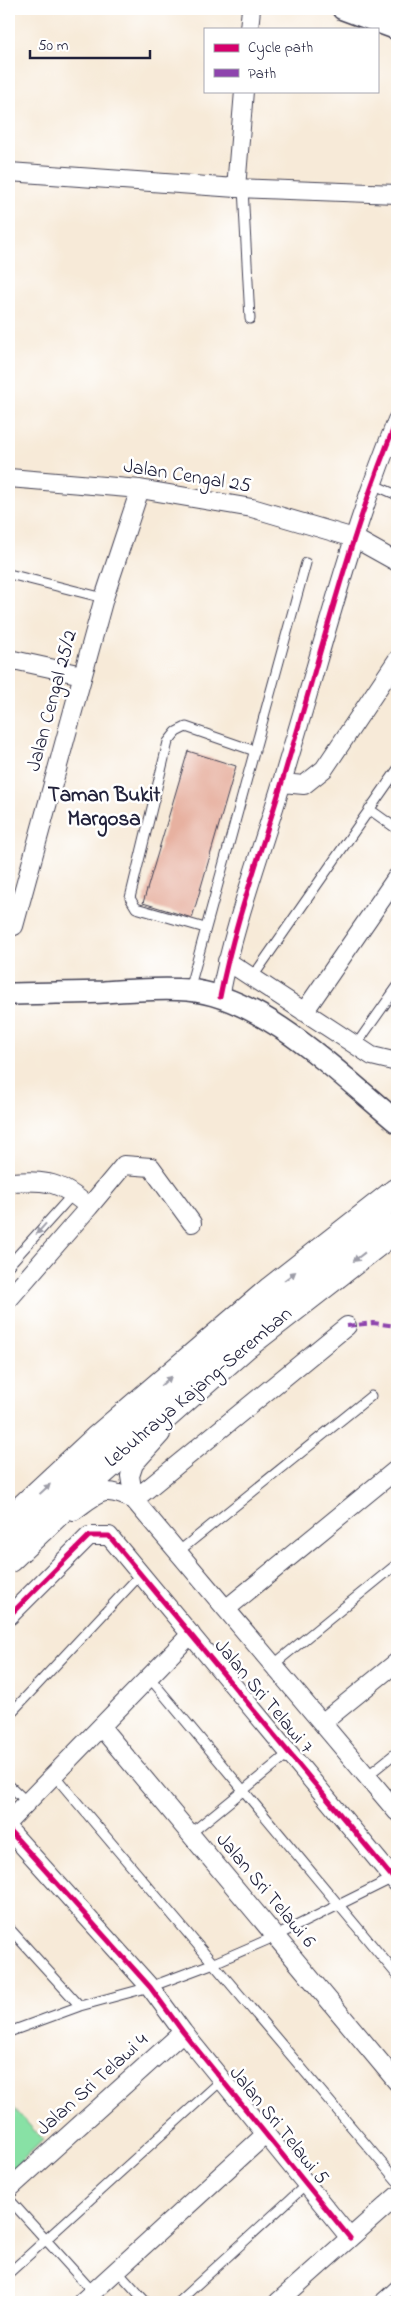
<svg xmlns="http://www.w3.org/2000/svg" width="406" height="2311" font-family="'Indie Flower',sans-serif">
	<rect width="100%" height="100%" fill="#fff"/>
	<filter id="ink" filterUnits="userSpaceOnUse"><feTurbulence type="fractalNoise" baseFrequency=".02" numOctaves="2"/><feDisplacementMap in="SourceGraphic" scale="10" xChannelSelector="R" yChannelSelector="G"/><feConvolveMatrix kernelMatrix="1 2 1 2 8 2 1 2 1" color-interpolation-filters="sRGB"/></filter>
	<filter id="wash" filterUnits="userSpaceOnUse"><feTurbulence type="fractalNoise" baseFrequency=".0096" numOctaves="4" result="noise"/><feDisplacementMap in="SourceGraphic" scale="20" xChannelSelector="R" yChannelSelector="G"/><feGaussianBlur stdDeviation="1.12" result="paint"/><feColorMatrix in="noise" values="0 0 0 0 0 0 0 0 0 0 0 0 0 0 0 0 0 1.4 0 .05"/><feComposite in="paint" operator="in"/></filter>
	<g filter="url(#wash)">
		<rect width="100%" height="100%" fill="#f7ead8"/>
		<path fill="#88e1a5" stroke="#558270" d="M9 2103 43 2140 9 2173Z"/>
		<g id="blocks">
			<path fill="#e7b1a0" d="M188 751 236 766 192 918 143 903Z"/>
		</g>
	</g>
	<g filter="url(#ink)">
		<use href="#blocks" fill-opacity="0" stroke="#424053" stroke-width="1"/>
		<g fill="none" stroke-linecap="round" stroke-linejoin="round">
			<g stroke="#424053" stroke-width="11">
				<path id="service" d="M243 188 250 319
					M372 484 397 495
					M9 574 104 598
					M369 809 397 829
					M205 928 136 908 130 898 168 742 176 732 186 727 255 751
					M252 978 397 770
					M189 990 306 563
					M356 1045 397 987
					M9 1265 73 1194
					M178 1552 371 1396
					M273 1665 397 1564
					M149 1677 397 1975
					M9 1715 141 1574
					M54 1775 397 2181
					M367 1776 397 1752
					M9 1785 27 1802
					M190 1834 289 1753
					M9 1928 80 2006
					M9 2032 80 2006 150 1987 214 1963 274 1937 393 1878
					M9 2199 93 2292
					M117 2270 146 2302
					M9 2273 222 2080
					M178 2302 307 2184
					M377 2302 397 2284"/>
			</g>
			<g stroke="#424053" stroke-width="20">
				<path id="minor" d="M249 29 251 9
					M9 172 236 188 397 194
					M236 188 244 91
					M9 478 140 489 252 508 354 538 397 562
					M9 659 82 675
					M282 783 304 785 324 769 397 660
					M14 926 104 598 140 489
					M227 961 372 1056 397 1062
					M220 997C235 918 265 842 287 765 322 650 351 531 397 420
					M304 1012 397 877
					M9 1182C48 1180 59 1181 89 1207L9 1299
					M89 1207 124 1165 151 1167 192 1223
					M134 1500 347 1326
					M134 1500 130 1476 134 1464 161 1434
					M74 1511C100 1492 103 1485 134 1500L397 1812
					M226 1609 397 1469
					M9 1616 89 1536H109L397 1883
					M322 1723 397 1662
					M101 1727 397 2082
					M9 1821 191 1634
					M9 1830 150 1987 183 2032 350 2238
					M9 2189 183 2032
					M82 2302 266 2134
					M278 2302 397 2196"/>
			</g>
			<g stroke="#424053" stroke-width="24">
				<path id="tertiary" d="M343 9 397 29
					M9 994C40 993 72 993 104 992 132 990 160 988 188 990 264 997 340 1075 397 1122"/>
			</g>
			<g stroke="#424053" stroke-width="30">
				<path id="motorway" d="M9 1522 97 1440 272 1290 397 1192
					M9 1558 86 1485 244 1346 397 1227"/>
			</g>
			<use href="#service" stroke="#fff" stroke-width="9"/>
			<use href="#minor" stroke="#fff" stroke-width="18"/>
			<use href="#tertiary" stroke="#fff" stroke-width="21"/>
			<use href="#motorway" stroke="#fff" stroke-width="28"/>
			<path stroke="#8e44ad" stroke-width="4" stroke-dasharray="8 4" stroke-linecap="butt" d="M347 1326 373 1323 397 1326"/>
			<g stroke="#fff" stroke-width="8">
				<path id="cycleway" d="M220 997C235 918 265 842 287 765 322 650 351 531 397 420
					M9 1616 89 1536H109L397 1883
					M9 1830 150 1987 183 2032 350 2238"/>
			</g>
			<use href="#cycleway" stroke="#d6006c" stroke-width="5"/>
		</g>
		<defs><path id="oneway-solid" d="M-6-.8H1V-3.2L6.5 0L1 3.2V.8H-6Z" transform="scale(1.25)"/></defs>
		<g fill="#9c9ca7">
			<use href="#oneway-solid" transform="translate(41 1229) rotate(132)"/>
			<use href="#oneway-solid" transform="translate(359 1257) rotate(142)"/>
			<use href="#oneway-solid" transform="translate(290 1276) rotate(-38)"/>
			<use href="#oneway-solid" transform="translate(166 1381) rotate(-41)"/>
			<use href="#oneway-solid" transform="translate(45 1489) rotate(-43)"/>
		</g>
	</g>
	<g text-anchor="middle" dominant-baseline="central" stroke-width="5" stroke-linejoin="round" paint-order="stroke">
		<g font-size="20" fill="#22223b" stroke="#fff">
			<text transform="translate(187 477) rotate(9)">Jalan Cengal 25</text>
			<text transform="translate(53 701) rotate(-75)">Jalan Cengal 25/2</text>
			<text transform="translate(199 1388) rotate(-40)">Lebuhraya Kajang-Seremban</text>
			<text transform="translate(263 1697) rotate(50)">Jalan Sri Telawi 7</text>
			<text transform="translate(265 1891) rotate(50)">Jalan Sri Telawi 6</text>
			<text transform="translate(93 2085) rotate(-42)">Jalan Sri Telawi 4</text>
			<text transform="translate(278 2126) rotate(51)">Jalan Sri Telawi 5</text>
		</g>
		<g font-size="21" font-weight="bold" fill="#22223b" stroke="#fff">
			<text x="104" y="796">Taman Bukit<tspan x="104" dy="24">Margosa</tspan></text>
		</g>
	</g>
	<rect width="406" height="2311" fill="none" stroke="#fff" stroke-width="30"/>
	<rect x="204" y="28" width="175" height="65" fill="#ffffff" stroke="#a7a7b1"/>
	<rect x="214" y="44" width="25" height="8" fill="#d6006c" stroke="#a7a7b1"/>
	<text x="248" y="52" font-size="15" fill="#22223b">Cycle path</text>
	<rect x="214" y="69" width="25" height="8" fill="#8e44ad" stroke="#a7a7b1"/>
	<text x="248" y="78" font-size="15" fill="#22223b">Path</text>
	<path d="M30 50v8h120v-8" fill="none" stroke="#22223b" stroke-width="2.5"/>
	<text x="38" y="50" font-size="15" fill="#22223b" stroke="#ffffff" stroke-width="4" paint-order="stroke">50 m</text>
</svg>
